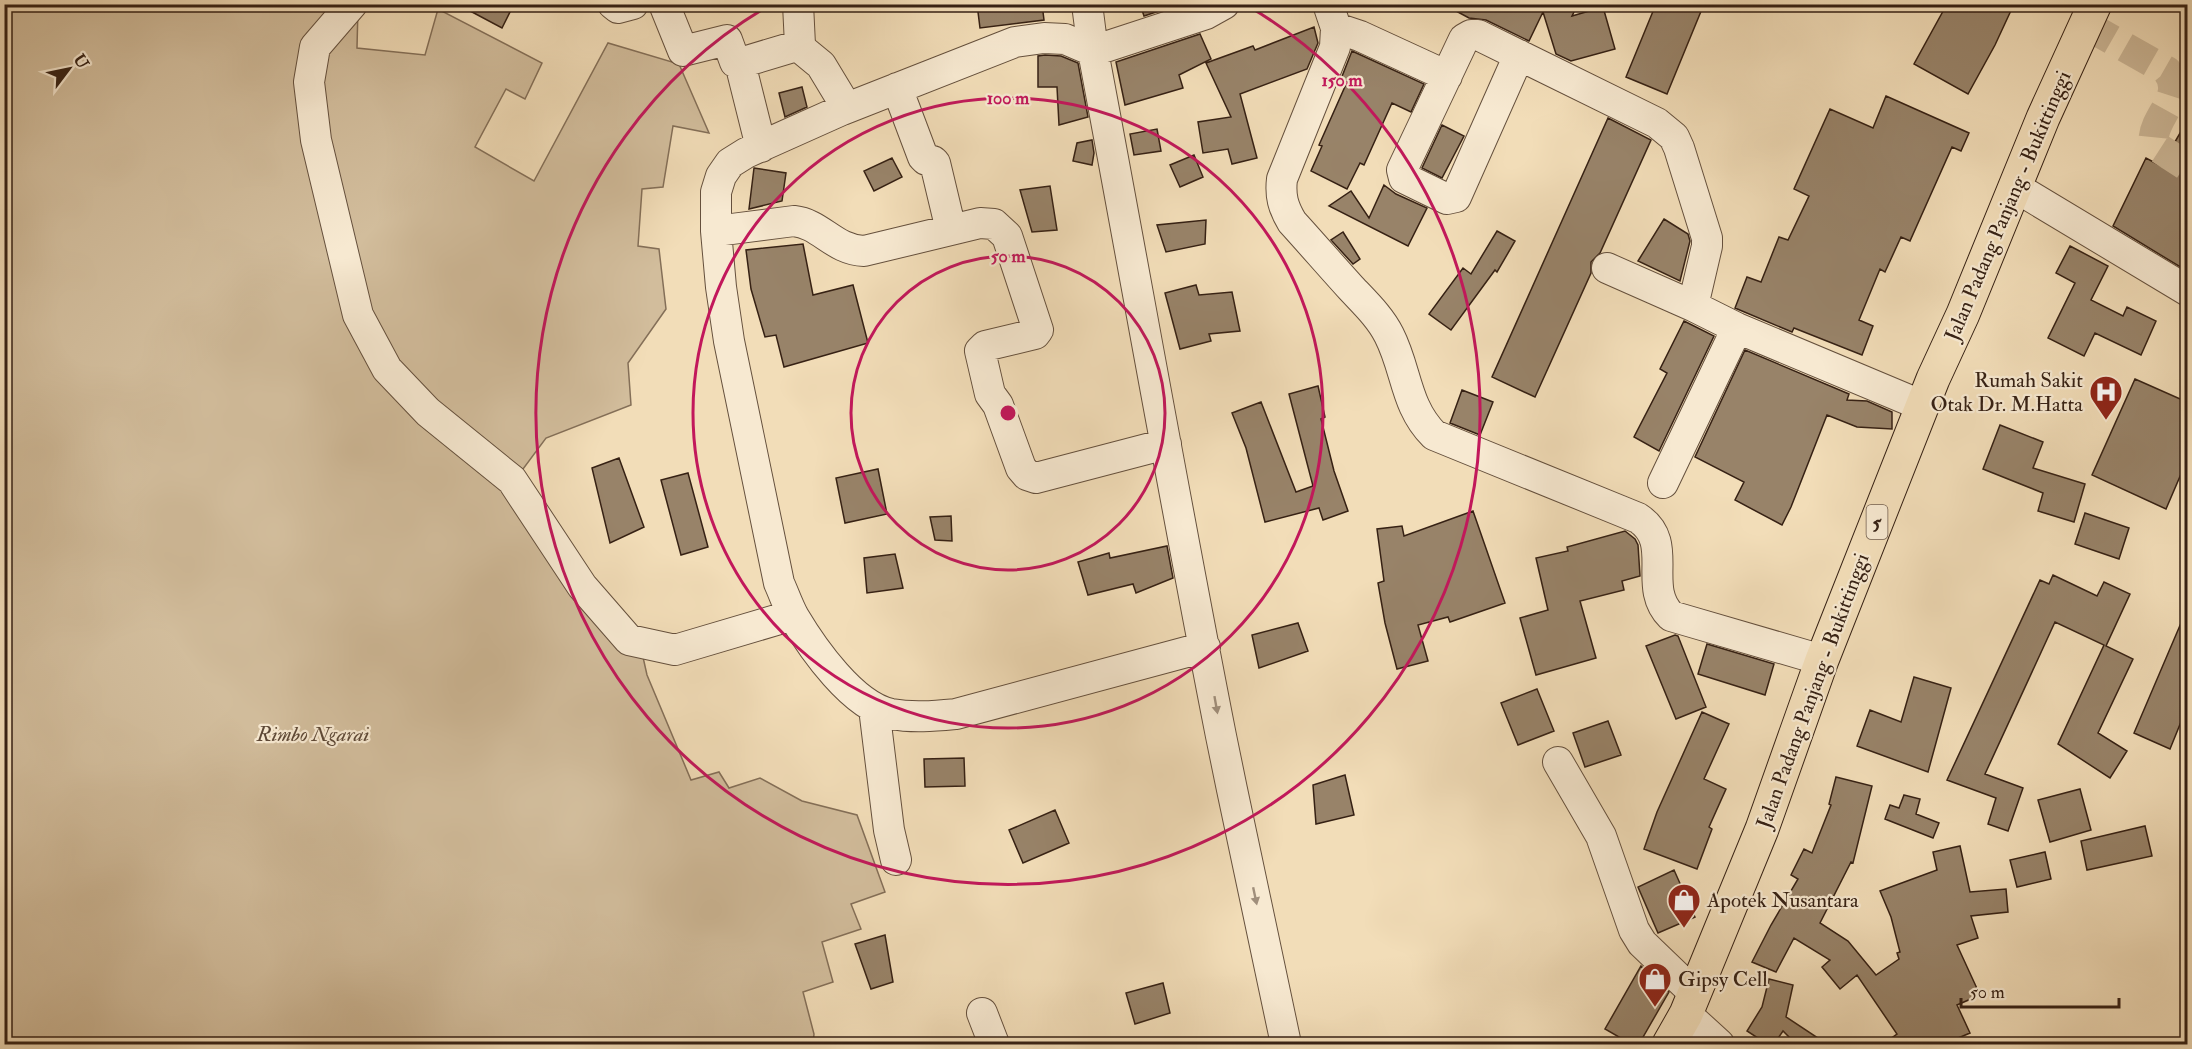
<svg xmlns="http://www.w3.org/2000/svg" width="2192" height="1049" font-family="'IM FELL Double Pica',serif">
	<rect width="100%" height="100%" fill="#f2ddb8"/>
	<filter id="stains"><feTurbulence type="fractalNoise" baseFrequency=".00333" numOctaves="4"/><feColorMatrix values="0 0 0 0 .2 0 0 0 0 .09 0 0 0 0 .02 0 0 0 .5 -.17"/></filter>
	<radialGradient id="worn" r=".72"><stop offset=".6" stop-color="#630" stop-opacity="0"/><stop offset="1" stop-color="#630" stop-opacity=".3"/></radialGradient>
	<path fill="#d2bd9c" stroke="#846f58" stroke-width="1.5" d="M5 5H346L358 7 357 48 425 55 438 9 542 63 525 99 506 89 475 147 534 181 608 43 679 64 709 133 673 126 663 187 642 189 638 246 659 249 666 309 628 363 631 405 546 438 517 477 643 657 647 675 691 780 719 772 729 788 760 778 802 801 857 815 885 892 851 904 861 929 822 942 833 982 803 992 814 1034 813 1044H5Z"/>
	<path fill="#988369" stroke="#362114" stroke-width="1.5" d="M457 4H514L502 28Z
		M977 4H1042L1044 20 980 28Z
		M1140 4H1180L1144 16Z
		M1443 4H1578L1572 16 1603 7 1615 49 1571 61 1556 54 1543 12 1529 41 1486 20 1469 18Z
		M1656 4H1704L1667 94 1626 77Z
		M1947 4H2014L1995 45 1968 94 1914 64Z
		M1314 27 1318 43 1307 69 1240 94 1257 158 1232 164 1228 149 1203 153 1198 122 1231 117 1206 63 1253 46 1255 50Z
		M1200 34 1211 59 1179 75 1183 88 1125 105 1116 62Z
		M1352 51 1424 84 1411 112 1392 103 1364 165 1360 163 1347 189 1311 171 1322 146 1319 145 1347 82 1341 79Z
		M1045 55 1061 56 1078 63 1088 117 1059 125 1057 87H1038V56Z
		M802 87 807 107 785 117 779 93Z
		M1886 96 1969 133 1961 151 1952 147 1910 241 1901 237 1885 272 1880 269 1859 320 1873 326 1862 355 1794 328 1792 332 1735 308 1747 277 1761 282 1779 237 1788 240 1809 196 1794 189 1830 109 1873 128Z
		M1608 118 1651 140 1600 253 1591 262V273L1535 397 1492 377Z
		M2187 121V271L2113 226 2146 158 2161 166Z
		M1442 125 1464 136 1442 178 1422 168Z
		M1157 129 1161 151 1134 155 1130 134Z
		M1092 140 1094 153 1092 165 1073 161 1077 143Z
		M1194 155 1203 177 1180 187 1170 165Z
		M892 158 902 177 874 191 864 171Z
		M754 168 786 173 782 201 749 209Z
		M1384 185 1396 194 1427 208 1408 246 1329 206 1351 191 1369 218Z
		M1050 186 1057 230 1032 232 1020 190Z
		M1664 219 1688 234 1690 241 1680 281 1638 261Z
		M1206 220 1205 244 1166 252 1157 225Z
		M1497 231 1515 241 1497 272 1495 270 1451 330 1429 314 1463 268 1471 274Z
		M1343 232 1360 259 1353 264 1331 240Z
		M803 244 813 295 853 285 868 343 784 367 776 335 765 337 751 289 746 250Z
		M2070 246 2108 266 2091 300 2123 316 2127 307 2156 321 2141 355 2095 333 2084 356 2048 338 2075 283 2056 273Z
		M1196 285 1199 295 1232 292 1240 331 1209 334 1211 341 1180 349 1165 293Z
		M1684 321 1714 336 1659 451 1634 437 1667 373 1660 369Z
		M1745 350 1849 394 1847 400 1867 401 1892 412V429L1857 427 1827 415 1791 507 1782 525 1735 500 1744 482 1695 457Z
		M2135 379 2187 402V460L2166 509 2092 475Z
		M1318 386 1325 417 1321 419 1334 471 1348 511 1323 520 1319 508 1265 522 1246 448 1232 413 1261 402 1296 492 1313 486 1289 394Z
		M1462 390 1493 402 1480 435 1450 423Z
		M2000 425 2043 442 2033 468 2085 484 2074 522 2038 511 2043 493 1983 469Z
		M619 458 644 527 610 543 592 468Z
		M878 469 887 514 845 523 836 478Z
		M688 473 708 547 681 555 661 480Z
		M1473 511 1505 603 1450 622 1448 617 1418 625 1428 661 1397 669 1385 623 1378 583 1384 581 1377 529 1402 526 1404 536Z
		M2085 513 2129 528 2119 559 2075 544Z
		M951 516 952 541 935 540 930 517Z
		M1625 531 1635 539 1638 545 1640 576 1622 581 1624 590 1580 601 1596 658 1536 675 1520 618 1548 610 1536 558 1568 551 1567 547Z
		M1167 546 1173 578 1136 593 1133 584 1088 595 1078 562 1109 553 1110 558Z
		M895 554 903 588 867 593 864 558Z
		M2053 575 2097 596 2104 582 2130 594 2106 646 2133 659 2098 733 2127 751 2110 778 2058 744 2104 645 2055 622 1985 774 2023 788 2008 831 1988 824 1996 798 1947 780 2040 580 2049 584Z
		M2187 609V707L2170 749 2134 733Z
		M1298 623 1308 651 1259 668 1252 635Z
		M1675 635 1678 636 1706 707 1676 719 1646 646Z
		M1707 644 1774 664 1765 695 1698 674Z
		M1914 677 1951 688 1928 772 1857 746 1870 710 1901 722Z
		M1537 689 1554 731 1518 745 1501 703Z
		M1702 712 1729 724 1704 779 1726 789 1709 827 1712 829 1697 869 1644 849 1657 812Z
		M1608 721 1621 755 1585 767 1573 733Z
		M964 758 965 786 925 787 924 759Z
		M1345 775 1354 815 1316 824 1313 785Z
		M1836 777 1872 786 1853 863 1851 862 1820 923 1848 941 1876 975 1899 959 1897 953 1900 952 1891 917 1880 891 1937 870 1933 852 1960 846 1970 892 2006 889 2008 912 1971 916 1978 938 1957 945 1980 995 1957 1005 1970 1033 1944 1044H1883L1897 1034 1857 975 1840 989 1822 967 1830 960 1794 938 1776 972 1752 962 1771 925 1798 879 1791 875 1804 849 1812 853 1831 805 1829 804Z
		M2080 789 2091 830 2050 842 2038 800Z
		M1904 795 1920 799 1916 814 1939 823 1933 838 1885 819 1890 805 1899 808Z
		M1055 810 1069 843 1023 863 1009 830Z
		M2145 826 2152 856 2087 870 2081 841Z
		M2045 852 2051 879 2017 887 2010 860Z
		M1674 870 1695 917 1658 933 1638 887Z
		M885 935 893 982 871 989 855 944Z
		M1641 966 1669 992 1639 1044H1631L1605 1029Z
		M1769 979 1793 985 1786 1017 1827 1044H1796L1783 1031 1774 1044H1767L1747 1031 1762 1007Z
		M1163 983 1170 1013 1135 1024 1126 993Z"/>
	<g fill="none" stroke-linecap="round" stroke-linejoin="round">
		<path stroke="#ccb797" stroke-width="30" stroke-dasharray="30 15" stroke-linecap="butt" d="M2086 25 2167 71C2188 97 2149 118 2154 145L2188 167"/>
		<g stroke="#65503d" stroke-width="32">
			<path id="minor" d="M352 4 315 47 309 82 316 140 358 315 387 369 428 412 512 480 582 586 629 640 675 650 793 615
				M613 4 618 8 633 4
				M664 4 683 51 727 40 735 62 740 63 800 45
				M798 4 800 45 804 51 821 65 847 108
				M1087 4 1093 51 1206 14 1224 4
				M1328 4 1336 28 1335 47 1282 179C1280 196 1283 207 1292 222 1312 244 1331 266 1351 288 1365 303 1380 317 1389 335 1407 370 1405 406 1434 435L1638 518C1676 543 1641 586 1671 616L1822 660
				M1336 28 1360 36 1447 76
				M1519 55 1456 197 1447 199 1404 178 1402 170 1464 39 1471 35H1478L1657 123 1674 137 1679 148 1707 238V246L1693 306
				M740 63 761 147
				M897 88 923 157 926 160 933 161 935 163 951 230
				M2015 187 2188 291
				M716 231 794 221C821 224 834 250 864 251L980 223 994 224 1007 236 1038 330 1035 334 985 346 980 351 990 394 998 405 1021 468 1027 475 1036 478 1166 444
				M1607 268 1693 306 1737 328 1923 406
				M1663 483 1737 328
				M1205 647 956 714C934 716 913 718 891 714 853 706 813 649 794 617 788 606 784 594 779 583L729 341 721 287 716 231V192L721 176 730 163 746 153 842 110 1015 42 1044 38 1065 39 1093 51C1136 279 1176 508 1221 736 1242 839 1264 942 1286 1044
				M874 708 889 830 896 860
				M1558 762 1601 836 1634 930 1642 943 1694 993
				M982 1013 994 1044
				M1686 1014 1719 1044"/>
		</g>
		<g stroke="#362114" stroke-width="35">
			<path id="highway" d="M1669 1044 1686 1014 1762 829 1822 660 1933 379 1963 314 2043 118 2095 4"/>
		</g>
		<use href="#minor" stroke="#f7e9d1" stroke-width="30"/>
		<use href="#highway" stroke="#f2ddb8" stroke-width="33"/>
	</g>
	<defs><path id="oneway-solid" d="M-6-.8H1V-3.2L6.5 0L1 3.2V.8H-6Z" transform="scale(1.5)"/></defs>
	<g fill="#a08f7c">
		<use href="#oneway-solid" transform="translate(1216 705) rotate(80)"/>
		<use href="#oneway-solid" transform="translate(1255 896) rotate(78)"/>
	</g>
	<g fill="none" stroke="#c2185b" stroke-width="3">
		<circle cx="1008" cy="413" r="157"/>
		<circle cx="1008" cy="413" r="315"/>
		<path d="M1248 6A472 472 0 1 1 768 6"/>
	</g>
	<defs>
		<g id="hospital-pin" transform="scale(1.725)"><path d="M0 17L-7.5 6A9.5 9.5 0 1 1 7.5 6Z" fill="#8f2418" stroke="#f7e9d1"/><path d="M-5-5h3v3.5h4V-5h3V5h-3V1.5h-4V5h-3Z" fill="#fff"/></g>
		<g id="shop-pin" transform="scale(1.725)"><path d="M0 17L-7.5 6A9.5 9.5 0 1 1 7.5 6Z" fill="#8f2418" stroke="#f7e9d1"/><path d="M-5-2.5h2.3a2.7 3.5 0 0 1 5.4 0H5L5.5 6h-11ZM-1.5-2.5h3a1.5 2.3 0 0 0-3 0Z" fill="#fff"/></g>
	</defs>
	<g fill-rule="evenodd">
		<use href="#hospital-pin" x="2106" y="392"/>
		<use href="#shop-pin" x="1684" y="900"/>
		<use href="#shop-pin" x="1655" y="979"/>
	</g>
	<g text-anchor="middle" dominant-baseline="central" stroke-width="4.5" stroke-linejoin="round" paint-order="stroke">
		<rect fill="#f7e9d1" stroke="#705d4d" stroke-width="1.5" x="1866.5" y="505" width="21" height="34" rx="4.5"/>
		<g font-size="20" font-weight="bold" fill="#362114">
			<text x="1877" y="522">5</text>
		</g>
		<g font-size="21" fill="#362114" stroke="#f7e9d1">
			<text transform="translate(2008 206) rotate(-67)">Jalan Padang Panjang - Bukittinggi</text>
			<text transform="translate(1813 691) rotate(-70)">Jalan Padang Panjang - Bukittinggi</text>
		</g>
		<g font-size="21" fill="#362114" stroke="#f7e9d1" text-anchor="start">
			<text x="2083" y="380" text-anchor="end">Rumah Sakit<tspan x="2083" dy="24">Otak Dr. M.Hatta</tspan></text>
			<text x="1707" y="900">Apotek Nusantara</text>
			<text x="1678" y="979">Gipsy Cell</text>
		</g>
		<g font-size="21" font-style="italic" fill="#5d4836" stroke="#f7e9d1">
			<text x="313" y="734">Rimbo Ngarai</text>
		</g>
	</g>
	<circle cx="1008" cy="413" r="9" fill="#c2185b" stroke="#f7e9d1" stroke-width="3"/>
	<g font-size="18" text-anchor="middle" font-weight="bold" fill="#c2185b" stroke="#f7e9d1" stroke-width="4.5" stroke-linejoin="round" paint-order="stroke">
		<text x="1342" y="86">150 m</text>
		<text x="1008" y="104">100 m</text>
		<text x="1008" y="262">50 m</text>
	</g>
	<rect width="2192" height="1049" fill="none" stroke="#f2ddb8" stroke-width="24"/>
	<rect x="6" y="6" width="2180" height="1037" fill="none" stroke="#362114" stroke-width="3"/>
	<rect x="12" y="12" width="2168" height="1025" fill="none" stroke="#362114" stroke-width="1.5"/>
	<g transform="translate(69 69) rotate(58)" stroke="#f7e9d1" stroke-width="4.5" paint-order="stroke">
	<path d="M0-4.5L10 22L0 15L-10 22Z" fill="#362114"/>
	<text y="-9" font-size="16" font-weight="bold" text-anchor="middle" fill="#362114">U</text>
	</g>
	<path d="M1961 998v9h158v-9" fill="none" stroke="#362114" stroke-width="3"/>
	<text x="1970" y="998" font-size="18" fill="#362114" stroke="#f7e9d1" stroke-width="4.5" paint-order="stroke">50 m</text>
	<rect width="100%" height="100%" filter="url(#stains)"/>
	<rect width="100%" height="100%" fill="url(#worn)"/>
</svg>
